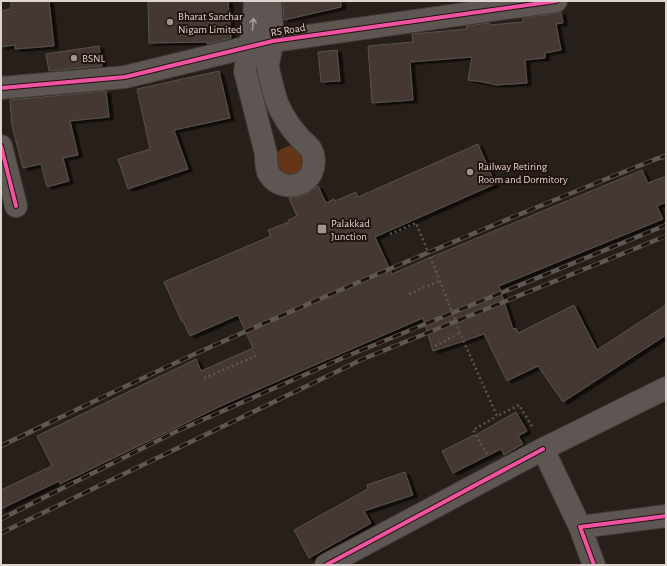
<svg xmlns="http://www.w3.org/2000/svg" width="667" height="566" font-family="'Alegreya Sans',sans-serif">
	<defs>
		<filter id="shadow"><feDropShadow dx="4.5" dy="2.5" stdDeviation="0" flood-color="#0009"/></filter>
	</defs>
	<rect width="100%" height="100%" fill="#271f1a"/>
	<path fill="#643517" d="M289 146H295L306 159 299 175 282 176 274 160C277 152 280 148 289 146Z"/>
	<path fill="#453932" stroke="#58514d" filter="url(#shadow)" d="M11 1H49L54 46 15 49V45L1 47V11L11 9Z
		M148 1H228L231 38 207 44V42L149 43Z
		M283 1H341V7L284 20Z
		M561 12 563 23 556 24 561 50 545 53V58L525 60 527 83 496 85 483 82 468 80 472 57 410 62 413 100 372 103 368 46 413 42 412 34 467 29 466 26 489 23 490 25 523 22V18L558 13Z
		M99 46 102 66 49 71 46 54Z
		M337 50 340 81 321 82 318 52Z
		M219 71 230 118 174 130 188 169 128 189 118 159 150 149 137 89Z
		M106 91 109 117 70 121 78 155 63 158 69 181 47 187 41 164 23 168 12 126 10 100Z
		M478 144 495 184 375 237 392 274 429 258 642 170 648 183 666 176V202L657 206 663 219 499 286 513 329 516 328 518 333 574 305 597 350 666 305V335L563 402 538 366 507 381 484 334 458 343 433 351 423 318 225 404 60 484 59 481 1 509V490L52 466 37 436 196 359 201 371 253 348 238 315 190 336 183 321 182 322 164 282 271 236 268 230 289 222 288 220 297 216 289 198 299 197 307 194 318 186 326 203 334 199 335 201 356 192 358 197Z
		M516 412 527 431 518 436 523 444 504 455 501 449 453 473 442 451 474 435V436Z
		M405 472 413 495 364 511 371 523 309 558 294 530 368 489 367 485Z"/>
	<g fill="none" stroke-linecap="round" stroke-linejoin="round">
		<g stroke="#413a37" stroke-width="24">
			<path id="minor" d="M249 47 245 71 266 154C266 160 266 166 268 172 276 187 295 190 307 179 315 171 316 157 310 148 307 144 302 141 299 137 291 128 284 118 279 107 276 102 268 71 268 65 269 58 271 49 273 41
				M580 527 543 449 666 388
				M326 565 543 449
				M594 565 580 527 666 516"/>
		</g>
		<g stroke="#413a37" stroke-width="24">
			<path id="tertiary" d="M270 1 273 41
				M249 47 253 29 255 1
				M1 88 125 77 273 41 556 1
				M1 146 16 206"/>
		</g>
		<path stroke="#5b5552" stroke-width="2.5" stroke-dasharray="2 3" stroke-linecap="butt" d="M409 294 440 281
			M435 346 460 333
			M204 378 258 355
			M487 454 473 430 497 416"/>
		<use href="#minor" stroke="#5d5653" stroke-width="22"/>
		<use href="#tertiary" stroke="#5d5653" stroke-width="22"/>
		<g stroke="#5e5855" stroke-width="4.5">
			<path id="rail" d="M1 446C72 412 143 377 215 345 361 280 508 218 656 159L666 156
				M1 519 175 432 345 357 666 225
				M1 533 363 359 666 236"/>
		</g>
		<use href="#rail" stroke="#22140c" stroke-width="3" stroke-dasharray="9" stroke-linecap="butt"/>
		<path stroke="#5b5552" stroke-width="2.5" stroke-dasharray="2 3" stroke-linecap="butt" d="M390 234 416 223 440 281 460 333 497 416 519 405 533 428"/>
		<g stroke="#22140c" stroke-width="6">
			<path id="cycleway" d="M1 88 125 77 273 41 556 1
				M1 146 16 206
				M326 565 543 449
				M594 565 580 527 666 516"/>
		</g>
		<use href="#cycleway" stroke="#f153a3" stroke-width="4"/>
	</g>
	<defs><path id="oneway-shaft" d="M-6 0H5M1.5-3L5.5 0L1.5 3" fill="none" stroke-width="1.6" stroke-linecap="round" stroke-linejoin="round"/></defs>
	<use stroke="#a49c98" href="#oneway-shaft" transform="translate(253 24) rotate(-85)"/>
	<g fill="#9f9590" stroke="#22140c" stroke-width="1.5">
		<circle cx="170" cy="22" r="4"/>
		<circle cx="74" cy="58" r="4"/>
		<circle cx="470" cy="172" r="4"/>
		<rect x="317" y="224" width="10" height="10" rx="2"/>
	</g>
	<g text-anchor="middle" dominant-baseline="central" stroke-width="4" stroke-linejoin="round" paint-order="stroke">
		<g font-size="11" fill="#dfd5d0" stroke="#22140c" text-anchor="start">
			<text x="178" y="16">Bharat Sanchar<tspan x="178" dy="13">Nigam Limited</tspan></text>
			<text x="82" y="58">BSNL</text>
			<text x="478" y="166">Railway Retiring<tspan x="478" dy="13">Room and Dormitory</tspan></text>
			<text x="331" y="223">Palakkad<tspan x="331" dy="13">Junction</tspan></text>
		</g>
		<g font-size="11" fill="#dfd5d0" stroke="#22140c">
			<text transform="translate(288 30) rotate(-9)">RS Road</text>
		</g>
	</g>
	<rect width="667" height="566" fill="none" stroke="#dfd5d0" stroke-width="4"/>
</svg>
